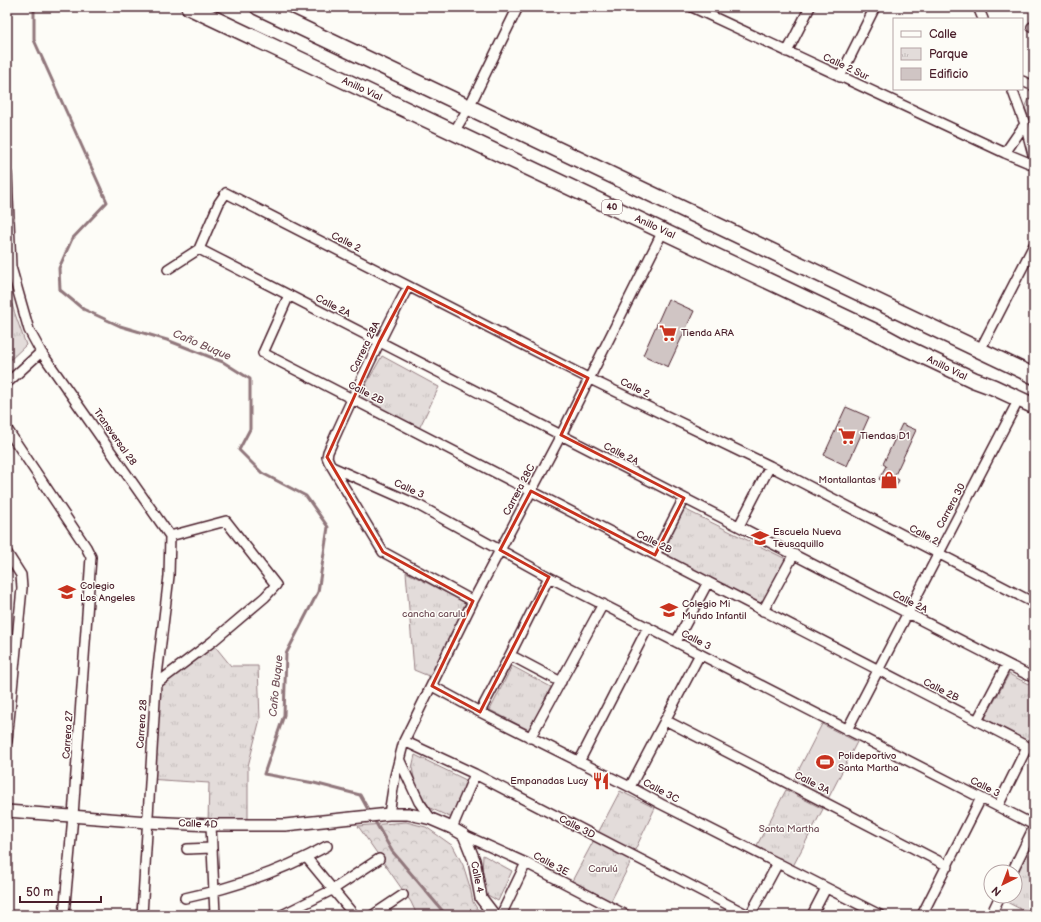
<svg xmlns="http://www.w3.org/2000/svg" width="1041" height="922" font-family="'Balsamiq Sans',sans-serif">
	<defs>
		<pattern id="forest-crowns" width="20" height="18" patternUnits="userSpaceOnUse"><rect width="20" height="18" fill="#e3dcda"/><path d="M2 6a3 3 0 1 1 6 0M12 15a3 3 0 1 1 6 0" fill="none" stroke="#c4bcbb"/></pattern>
		<pattern id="park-tufts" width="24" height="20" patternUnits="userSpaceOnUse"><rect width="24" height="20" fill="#e3dcda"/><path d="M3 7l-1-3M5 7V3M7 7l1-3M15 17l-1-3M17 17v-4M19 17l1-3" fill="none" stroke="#c4bcbb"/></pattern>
	</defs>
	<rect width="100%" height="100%" fill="#fdfcf7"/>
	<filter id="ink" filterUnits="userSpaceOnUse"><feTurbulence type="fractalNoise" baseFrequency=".025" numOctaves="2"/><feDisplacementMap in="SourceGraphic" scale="8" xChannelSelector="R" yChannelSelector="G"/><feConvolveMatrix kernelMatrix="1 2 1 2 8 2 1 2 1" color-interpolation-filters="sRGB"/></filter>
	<g filter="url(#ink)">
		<path fill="#e3dcda" stroke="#967e82" d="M822 724 857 742 828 799 793 781Z"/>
		<path fill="url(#forest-crowns)" stroke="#967e82" d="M406 822 426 827 453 846 463 865 470 887 473 902 481 915H417L411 902 358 826Z"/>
		<path fill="url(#park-tufts)" stroke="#967e82" d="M1029 99 1034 102V133L1025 108Z
			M7 288 14 311 26 345 7 363Z
			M382 356 439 387 416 435 355 404Z
			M684 509 788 560 762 612 660 559Z
			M406 572 466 603 431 677 414 670Z
			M214 645 231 666H258L260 719 248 766V826L208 823 209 783 147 779 154 688Z
			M512 666 551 687 529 730 490 710Z
			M1009 674 1034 687V750L982 724Z
			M415 755 468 781 452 818 430 808 416 786 412 768Z
			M786 790 823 809 792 868 755 849Z
			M620 791 655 808 634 852 598 833Z
			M1034 833V915H1032L999 898 1000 896H1015V872Z
			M595 838 633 858 611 901 572 881Z
			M483 855 512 871 498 901 486 894 482 874Z"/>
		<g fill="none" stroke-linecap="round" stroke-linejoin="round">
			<path stroke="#91777b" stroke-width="3" d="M34 7V40L107 202 72 239 59 268 60 290 83 309 120 326 167 340 223 362 250 379V429L239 450 262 473 306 496 328 527 318 592 286 654 284 715 264 774 314 783 360 795 370 813
				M373 818 392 851 446 915"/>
		</g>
		<path fill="#d0c5c4" stroke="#4a1f2b" d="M668 299 694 311 668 367 643 355Z
			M846 407 869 417 847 466 824 455Z
			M902 424 916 430 894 477 899 480 895 488 879 479 886 466 883 464Z"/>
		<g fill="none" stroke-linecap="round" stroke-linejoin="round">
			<g stroke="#4a1f2b" stroke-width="12">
				<path id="minor" d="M692 7 1005 153 1034 165
					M978 7 983 19
					M1032 27 1034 28
					M787 52 810 7
					M840 77 875 7
					M1022 81 1034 86
					M1012 89 1025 124 1034 158
					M454 132 469 107 518 7
					M1005 153 1025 124
					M7 174 11 267 29 330 41 352 170 536
					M199 249 1034 678
					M168 269 199 249 219 203 226 193 588 378 770 466 1034 603
					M408 287C379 341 353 396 328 452L327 457 329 462 383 552 473 601
					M289 295 263 353 1034 750
					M980 350 1034 245
					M7 383 41 352
					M7 429 86 547 91 557 73 816 64 915
					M332 467 418 505 549 577 1034 825
					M739 526 770 466
					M7 553 21 575 22 588 7 741
					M655 555 684 498
					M763 611 794 554
					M676 642 708 582
					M510 655 561 682
					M156 684 213 641 265 597 276 585 226 521 170 536
					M432 686 480 712 630 787 661 804 880 915
					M480 712 510 655 549 577
					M665 720 948 866
					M977 721 1007 664
					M847 730 1019 399
					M530 738 603 604
					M404 741 475 774 748 915
					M400 761 419 802 431 819
					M579 762 648 627
					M630 787 700 654
					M998 806 1027 747
					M389 814 395 776 404 741 473 601 561 435 663 231
					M211 825 215 915
					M452 828 475 774
					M464 835 526 863 626 915
					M187 849 212 848
					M306 857 354 915
					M1012 872 1034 827
					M185 898C236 887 282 871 327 846
					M142 915 156 684 169 576 170 536
					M282 915 332 890 379 859
					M373 915 403 895
					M501 915 526 863
					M750 915 778 863
					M812 915 826 888
					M922 915 981 798
					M991 915 1000 896"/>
			</g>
			<g stroke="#4a1f2b" stroke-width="14">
				<path id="tertiary" d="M7 811 147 822 211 825H285L389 814H408L423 817 431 819 452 828 464 835 474 860 481 898 494 915"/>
			</g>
			<g stroke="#4a1f2b" stroke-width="18">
				<path id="trunk" d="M189 7 876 332 900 345 974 380 993 387 1034 406
					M258 7 1034 376"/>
			</g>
			<use href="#minor" stroke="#fdfcf7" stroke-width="9"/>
			<use href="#tertiary" stroke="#fdfcf7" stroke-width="11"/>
			<use href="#trunk" stroke="#fdfcf7" stroke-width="15"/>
		</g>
	</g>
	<path fill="none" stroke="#c8321e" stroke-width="3" stroke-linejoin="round" d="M408 287 588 378 561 435 684 498 655 555 531 491 500 550 549 577 480 712 432 686 473 601 383 552 327 457 379 342Z"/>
	<defs>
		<g id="supermarket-bare" transform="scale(1.38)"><path d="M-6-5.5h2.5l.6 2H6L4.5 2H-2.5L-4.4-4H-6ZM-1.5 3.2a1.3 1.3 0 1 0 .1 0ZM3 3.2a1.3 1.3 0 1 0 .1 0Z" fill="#c8321e" stroke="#fdfcf7" stroke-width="2.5" paint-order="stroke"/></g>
		<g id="shop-bare" transform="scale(1.38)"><path d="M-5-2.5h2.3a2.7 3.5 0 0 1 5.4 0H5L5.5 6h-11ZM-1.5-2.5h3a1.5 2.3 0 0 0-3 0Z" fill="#c8321e" stroke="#fdfcf7" stroke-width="2.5" paint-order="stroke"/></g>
		<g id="school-bare" transform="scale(1.38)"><path d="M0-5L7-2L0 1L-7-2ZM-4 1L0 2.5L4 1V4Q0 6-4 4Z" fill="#c8321e" stroke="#fdfcf7" stroke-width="2.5" paint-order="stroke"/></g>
		<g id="stadium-bare" transform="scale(1.38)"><path d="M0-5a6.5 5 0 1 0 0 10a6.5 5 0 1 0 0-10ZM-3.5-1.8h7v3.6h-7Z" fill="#c8321e" stroke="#fdfcf7" stroke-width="2.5" paint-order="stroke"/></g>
		<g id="restaurant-bare" transform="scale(1.38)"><path d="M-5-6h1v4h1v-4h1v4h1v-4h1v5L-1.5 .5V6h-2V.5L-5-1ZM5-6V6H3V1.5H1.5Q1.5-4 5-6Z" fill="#c8321e" stroke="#fdfcf7" stroke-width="2.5" paint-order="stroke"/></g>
	</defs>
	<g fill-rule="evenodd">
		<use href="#supermarket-bare" x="668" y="333"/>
		<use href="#supermarket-bare" x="847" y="436"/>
		<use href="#shop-bare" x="889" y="480"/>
		<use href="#school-bare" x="760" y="538"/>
		<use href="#school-bare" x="67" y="592"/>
		<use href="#school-bare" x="669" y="610"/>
		<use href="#stadium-bare" x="825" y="762"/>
		<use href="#restaurant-bare" x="601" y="781"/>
	</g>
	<g text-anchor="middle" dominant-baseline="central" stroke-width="3" stroke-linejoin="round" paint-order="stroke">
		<rect fill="#fdfcf7" stroke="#806168" stroke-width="1" x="602" y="200" width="20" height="14" rx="3"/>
		<g font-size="9" font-weight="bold" fill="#4a1f2b">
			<text x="612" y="207">40</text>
		</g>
		<g font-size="10" fill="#4a1f2b" stroke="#fdfcf7">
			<text transform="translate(846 67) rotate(25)">Calle 2 Sur</text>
			<text transform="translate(362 89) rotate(25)">Anillo Vial</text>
			<text transform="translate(655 227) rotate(25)">Anillo Vial</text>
			<text transform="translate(346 242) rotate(27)">Calle 2</text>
			<text transform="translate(333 306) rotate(27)">Calle 2A</text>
			<text transform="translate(365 347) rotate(-64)">Carrera 28A</text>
			<text transform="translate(947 368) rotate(26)">Anillo Vial</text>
			<text transform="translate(635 388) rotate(26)">Calle 2</text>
			<text transform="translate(366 393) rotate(27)">Calle 2B</text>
			<text transform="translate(115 437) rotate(55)">Transversal 28</text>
			<text transform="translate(621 454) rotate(27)">Calle 2A</text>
			<text transform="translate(409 489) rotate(25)">Calle 3</text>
			<text transform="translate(519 490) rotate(-62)">Carrera 28C</text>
			<text transform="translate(951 506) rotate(-62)">Carrera 30</text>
			<text transform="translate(924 535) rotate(28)">Calle 2</text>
			<text transform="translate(654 542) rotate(27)">Calle 2B</text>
			<text transform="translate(910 602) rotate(27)">Calle 2A</text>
			<text transform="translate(696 640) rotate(27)">Calle 3</text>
			<text transform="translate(941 690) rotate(27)">Calle 2B</text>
			<text transform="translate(142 724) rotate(-86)">Carrera 28</text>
			<text transform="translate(68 735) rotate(-86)">Carrera 27</text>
			<text transform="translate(812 783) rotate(27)">Calle 3A</text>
			<text transform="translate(985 787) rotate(27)">Calle 3</text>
			<text transform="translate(661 791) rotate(28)">Calle 3C</text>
			<text transform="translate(198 824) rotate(2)">Calle 4D</text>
			<text transform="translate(577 827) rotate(27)">Calle 3D</text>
			<text transform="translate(551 864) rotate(28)">Calle 3E</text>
			<text transform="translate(477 877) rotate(79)">Calle 4</text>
		</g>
		<g font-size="10" fill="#4a1f2b" stroke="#fdfcf7" text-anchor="start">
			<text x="681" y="333">Tienda ARA</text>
			<text x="860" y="436">Tiendas D1</text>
			<text x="876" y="480" text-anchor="end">Montallantas</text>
			<text x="773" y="532">Escuela Nueva<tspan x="773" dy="12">Teusaquillo</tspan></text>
			<text x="80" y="586">Colegio<tspan x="80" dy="12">Los Angeles</tspan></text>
			<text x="682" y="604">Colegio Mi<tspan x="682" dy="12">Mundo Infantil</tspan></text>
			<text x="838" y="756">Polideportivo<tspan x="838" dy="12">Santa Martha</tspan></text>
			<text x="588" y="781" text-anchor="end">Empanadas Lucy</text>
		</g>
		<g font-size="10" fill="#704e57" stroke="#fdfcf7">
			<text x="434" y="614">cancha carulu</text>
			<text x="789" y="829">Santa Martha</text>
			<text x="603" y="869">Carulú</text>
		</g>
		<g font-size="11" font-style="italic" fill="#73525a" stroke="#fdfcf7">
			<text transform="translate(202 345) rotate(23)">Caño Buque</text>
			<text transform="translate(276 686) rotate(-84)">Caño Buque</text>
		</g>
	</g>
	<rect width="1041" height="922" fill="none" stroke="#fdfcf7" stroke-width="24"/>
	<rect x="12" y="12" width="1017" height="898" fill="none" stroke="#4a1f2b" stroke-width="1.5" filter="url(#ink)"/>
	<rect x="893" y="18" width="130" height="72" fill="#fdfcf7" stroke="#b5a4a5"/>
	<rect x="901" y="31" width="20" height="6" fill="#fdfcf7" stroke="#b5a4a5"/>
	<text x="929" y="38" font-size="12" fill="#4a1f2b">Calle</text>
	<rect x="901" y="48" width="20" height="12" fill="url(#park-tufts)" stroke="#b5a4a5"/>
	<text x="929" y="58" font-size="12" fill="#4a1f2b">Parque</text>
	<rect x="901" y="68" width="20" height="12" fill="#d0c5c4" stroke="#b5a4a5"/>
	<text x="929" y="78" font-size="12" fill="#4a1f2b">Edificio</text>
	<g transform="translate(1003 884) rotate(222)"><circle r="19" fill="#fdfcf7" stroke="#b5a4a5"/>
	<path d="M0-3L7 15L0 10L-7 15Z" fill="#c8321e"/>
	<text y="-6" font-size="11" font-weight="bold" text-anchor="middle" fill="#4a1f2b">N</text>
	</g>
	<path d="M20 896v6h81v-6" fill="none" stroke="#4a1f2b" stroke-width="2"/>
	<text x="26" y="896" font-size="12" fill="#4a1f2b" stroke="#fdfcf7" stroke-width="3" paint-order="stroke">50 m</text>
</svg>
